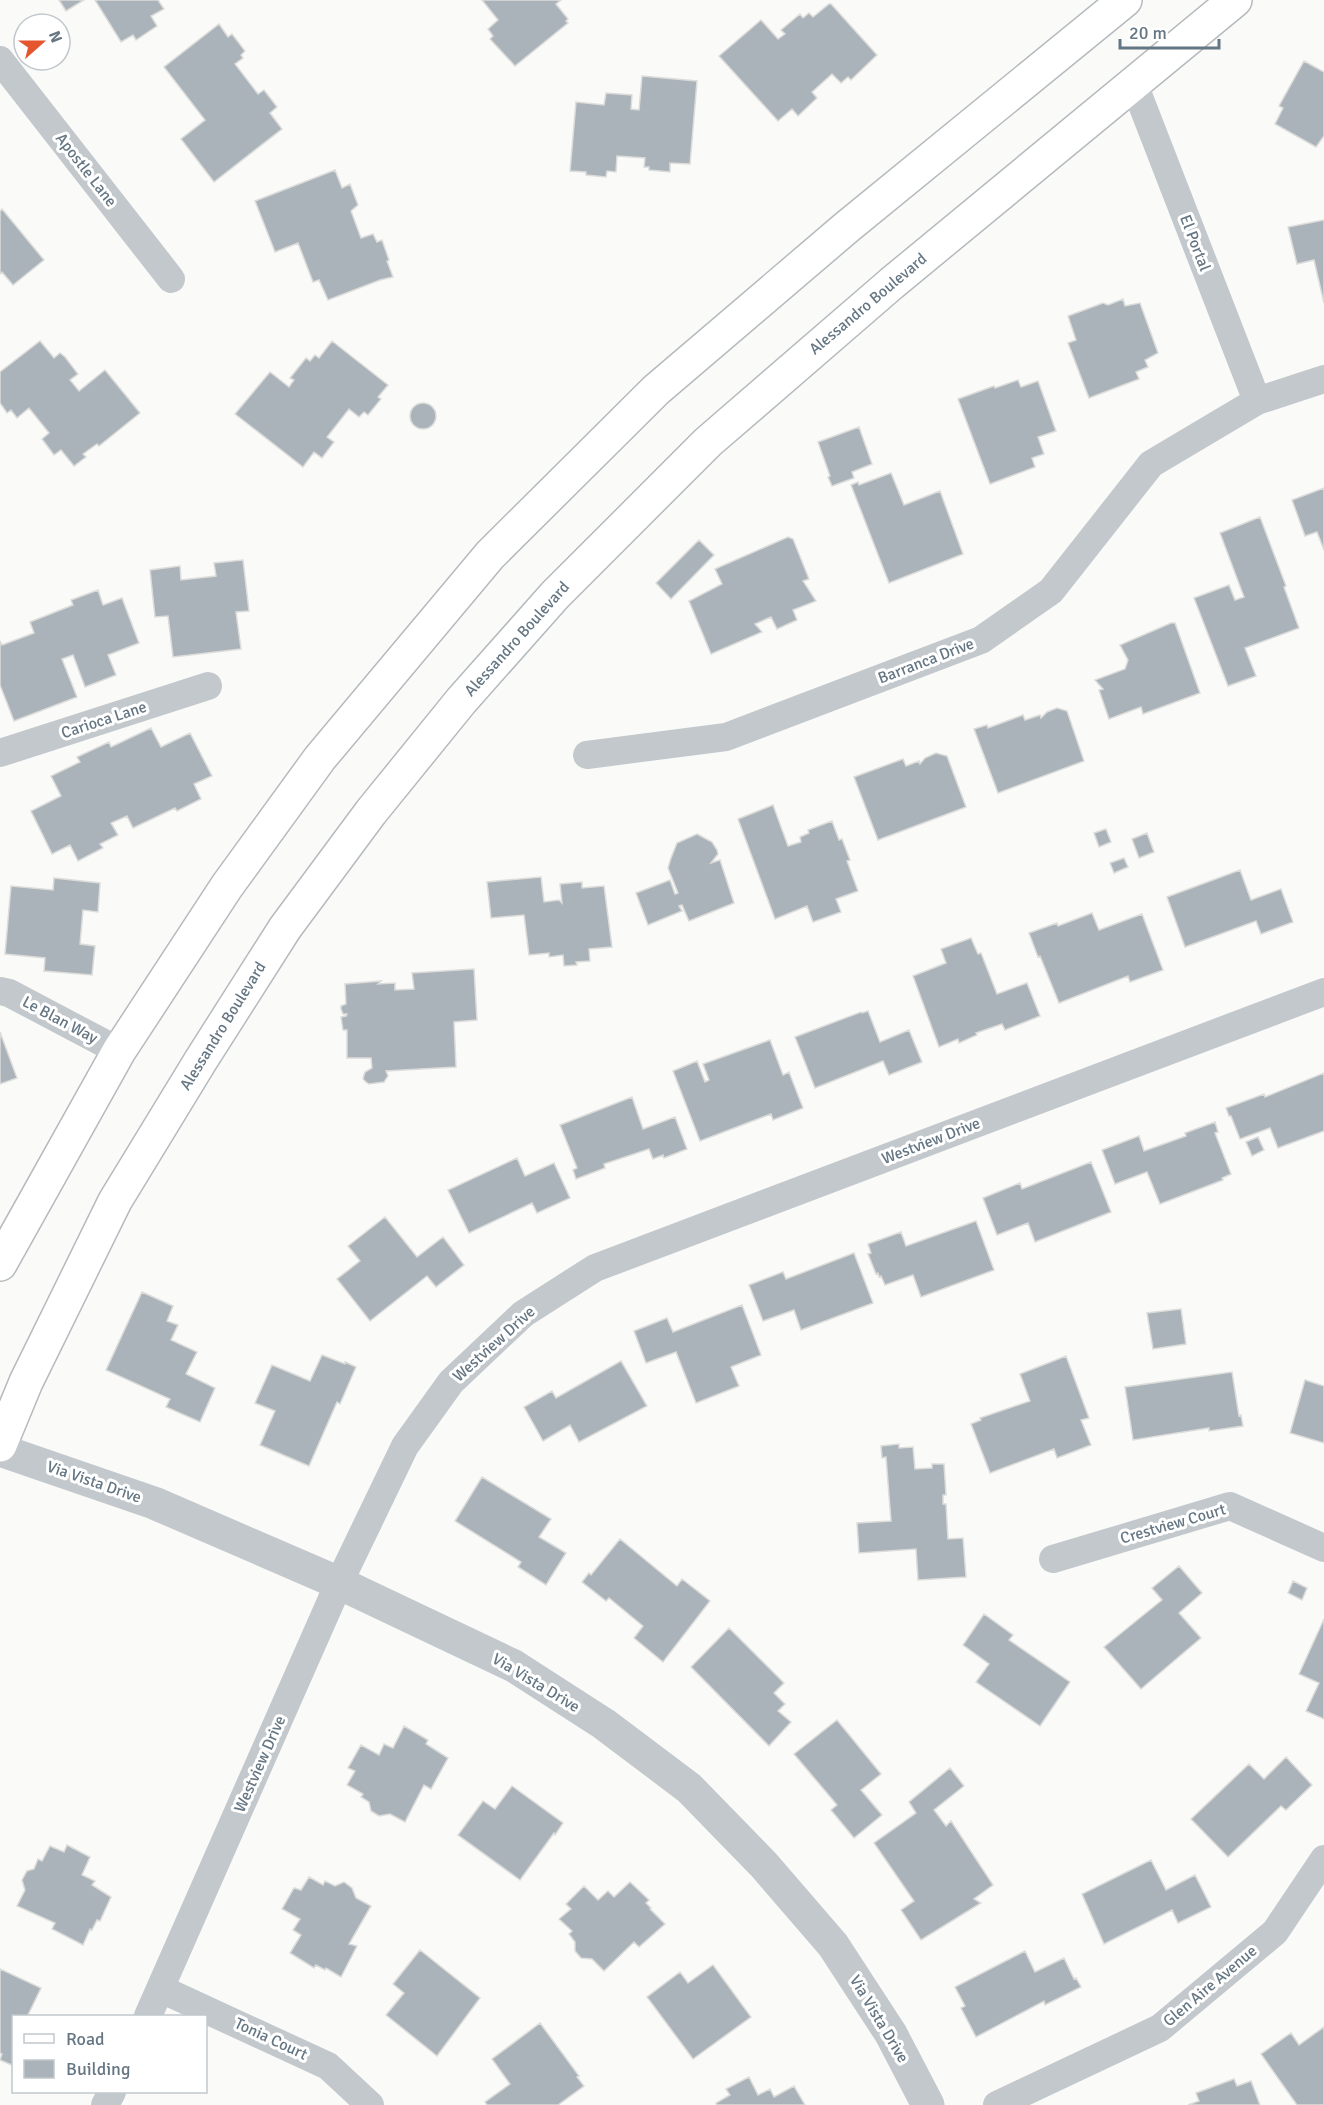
<svg xmlns="http://www.w3.org/2000/svg" width="1324" height="2105" font-family="Signika,sans-serif">
	<rect width="100%" height="100%" fill="#fafaf8"/>
	<path fill="#aab3b9" stroke="#dcdcda" stroke-width="1.5" d="M59 0H84L66 11Z
		M95 0H158L164 9 151 16 157 26 136 40 133 35 121 42Z
		M482 0H561L556 4 568 19 566 21 568 23 515 66 490 39 493 36 488 29 498 20Z
		M829 4H831L877 55 851 80 848 77 841 83 832 74 812 92 817 98 798 116 792 109 778 121 719 56 761 20 778 39 785 34 781 30 800 14 803 18 809 13 813 17Z
		M219 24 228 37 232 34 245 51 241 55 243 58 235 64 258 94 264 90 277 107 270 113 282 129 214 182 181 139 205 120 164 67Z
		M1304 61 1324 72V136L1316 147 1275 124 1283 108 1279 106Z
		M642 76 697 81 690 164 670 163V172L649 170V167H644L645 158 617 156 616 172 607 171 606 177 586 175V172L570 171 576 102 604 105 606 93 632 95 631 109 639 110Z
		M335 170 342 188 350 184 358 205 351 211 361 238 373 234 377 242 382 240 389 260 387 261 393 277 380 280 328 300 319 280 313 282 298 243 275 252 255 201Z
		M2 209 44 260 13 285 2 272 0 274V211Z
		M1324 220V303L1314 260 1297 264 1288 227Z
		M1123 299 1125 306 1140 303 1158 353 1145 360 1148 367 1136 372 1139 379 1089 398 1068 343 1076 340 1068 316 1103 303 1108 305Z
		M40 341 54 358 60 353 65 357 78 374 70 380 79 391 105 370 140 413 99 446 97 444 83 454 86 457 74 466 61 450 54 455 42 439 49 433 29 408 17 418 11 410 7 413 0 403V372Z
		M332 341 388 385 378 397 381 399 368 415 364 412 359 417 349 409 327 437 334 442 322 458 314 452 303 467 235 414 270 372 289 387 294 380 290 378 306 358 310 361 315 355 319 358Z
		M1018 380 1021 387 1038 381 1056 431 1038 437 1044 454 1032 458 1035 467 990 484 958 399 994 386 995 388Z
		M410 416a13 13 0 1 1 26 0a13 13 0 1 1-26 0Z
		M859 427 872 464 852 472 854 478 832 486 828 477 830 476 818 442Z
		M891 473 904 505 940 491 963 554 889 583 851 485 858 482 859 485Z
		M1324 488V550L1317 532 1305 536 1292 500Z
		M1260 517 1286 586 1284 587 1299 628 1245 648 1256 676 1228 686 1194 598 1229 585 1235 600 1244 597 1220 533Z
		M788 537 793 539 809 579 803 581 816 601 793 610 797 620 777 629 771 617 755 624 762 632 711 654 689 601 722 584 715 569Z
		M699 540 714 555 671 599 656 583Z
		M243 560 249 611 236 612 241 649 173 657 168 616 155 617 150 570 180 566 181 580 216 576 214 563Z
		M98 590 103 605 122 598 139 643 108 655 116 675 85 687 73 655 62 659 77 697 14 721 0 685V641L2 645 34 633 30 622 73 605 71 600Z
		M1171 623H1175L1200 693 1143 714 1141 707 1109 719 1099 690 1103 689 1095 680 1125 669 1128 660 1120 645Z
		M1057 708 1067 711 1084 761 998 793 974 729 987 725 988 728 1023 715 1025 720 1040 715 1041 718 1047 712Z
		M151 728 161 747 190 733 212 776 194 784 201 799 177 811 175 808 133 828 127 816 111 823 118 835 100 844 103 848 78 861 70 845 52 854 31 811 61 796 51 776 80 762 77 757 109 742 111 747Z
		M936 753 947 756 966 807 878 840 854 777 903 759 906 766 919 761 920 764 925 758Z
		M773 805 788 846 801 842 800 837 809 833 808 830 832 821 839 840 842 839 850 860 847 861 858 891 836 899 841 912 813 922 807 906 775 919 738 819Z
		M1106 829 1111 842 1099 847 1094 833Z
		M1147 833 1154 852 1139 858 1132 839Z
		M697 834 712 842 717 850 718 854 711 863 720 860 734 903 689 921 682 905 679 906 682 911 648 925 636 893 670 880 675 894 678 893 668 868 671 858 677 843Z
		M1124 858 1128 867 1114 873 1110 863Z
		M1240 870 1251 900 1281 889 1293 922 1261 934 1256 921 1185 947 1167 897Z
		M541 877 544 902 559 900 562 903 560 884 582 882V888L604 886 612 947 589 949 590 961 576 962 577 965 564 966 563 955 549 957V953L529 955 524 915 491 918 487 882Z
		M54 878 100 883 98 912 83 910 80 944 95 946 92 975 44 971 45 958 5 954 11 886 53 890Z
		M1092 913 1099 930 1142 914 1163 970 1130 982 1128 976 1059 1003 1040 956 1038 957 1029 933 1057 923 1058 926Z
		M971 938 978 954 981 953 997 994 1027 983 1040 1016 1005 1030 1002 1024 976 1033 977 1035 959 1043 958 1039 939 1047 913 976 946 963 941 949Z
		M474 969 477 1020 454 1022 456 1067 386 1071 388 1076 384 1082 369 1084 366 1082 363 1079 364 1075 365 1072 372 1068 371 1058H347V1030H343L341 1017 346 1016 347 1014H343L341 1009V1006L346 1004 345 984 381 981 378 984 395 983V990L414 989 412 973Z
		M868 1011 880 1042 909 1030 922 1062 889 1075 883 1061 815 1088 795 1037 861 1012 862 1013Z
		M0 1032 17 1078 0 1084Z
		M770 1040 783 1075 789 1072 803 1108 773 1120 771 1114 700 1141 673 1071 697 1061 705 1082 709 1080 703 1064Z
		M1324 1073V1131L1278 1148 1270 1128 1240 1139 1231 1116H1229L1226 1108 1264 1094 1265 1097Z
		M632 1097 643 1129 675 1117 687 1149 664 1158 663 1155 653 1159 649 1149 604 1164 605 1168 576 1179 573 1170 577 1168 560 1125Z
		M1215 1122 1218 1132 1215 1133 1231 1174 1222 1178 1223 1180 1160 1204 1147 1172 1115 1184 1102 1150 1139 1136 1144 1151 1186 1136 1185 1133Z
		M1258 1137 1264 1150 1252 1156 1246 1142Z
		M517 1158 525 1176 554 1163 570 1198 537 1213 532 1203 469 1233 448 1190Z
		M1091 1162 1111 1212 1035 1242 1028 1223 997 1235 983 1198 1020 1183 1022 1189Z
		M385 1217 417 1257 443 1237 464 1265 436 1287 427 1276 370 1321 337 1279 360 1261 348 1246Z
		M976 1221 994 1270 921 1297 913 1275 885 1285 881 1276 879 1277 878 1273 876 1274 868 1254 871 1253 868 1244 901 1232 906 1246Z
		M854 1253 873 1303 801 1330 794 1310 763 1321 749 1285 783 1272 786 1279Z
		M142 1292 173 1306 167 1321 178 1325 171 1340 197 1352 186 1374 215 1388 200 1422 166 1407 170 1399 106 1370Z
		M742 1305 761 1355 731 1367 739 1386 696 1403 676 1352 646 1363 634 1331 667 1318 673 1332Z
		M1181 1309 1186 1344 1153 1349 1147 1313Z
		M322 1355 345 1364V1362L356 1367 340 1404 337 1402 309 1466 260 1445 275 1411 255 1403 272 1365 310 1381Z
		M1066 1356 1089 1418 1081 1420 1091 1445 1057 1458 1054 1449 990 1473 971 1424 981 1420 980 1418 1030 1401 1020 1374Z
		M621 1361 647 1406 579 1442 570 1425 543 1441 524 1407 552 1391 556 1398Z
		M1232 1372 1239 1416 1241 1415 1243 1426 1209 1431V1428L1133 1440 1125 1387Z
		M1305 1380 1324 1386V1443L1290 1433Z
		M899 1444V1448L913 1447 915 1469 932 1468V1464H944L946 1495H943V1504H946L948 1539 963 1538 966 1577 918 1580 916 1549 859 1553 857 1523 891 1521 886 1457 882 1458 881 1446Z
		M482 1477 551 1519 539 1537 566 1553 546 1585 518 1567 521 1562 455 1521Z
		M620 1539 677 1586 682 1579 710 1601 663 1662 634 1638 643 1626 609 1598 606 1601 582 1582 589 1573 591 1575Z
		M1179 1566 1202 1593 1179 1613 1201 1638 1141 1689 1104 1647 1162 1600 1152 1588Z
		M1293 1581 1307 1588 1302 1600 1288 1593Z
		M984 1614 1013 1635 1009 1640 1070 1682 1040 1726 976 1682 989 1664 963 1645Z
		M1324 1619V1719L1306 1711 1319 1683 1299 1674Z
		M729 1628 784 1683 774 1693 785 1704 778 1711 791 1722 769 1746 691 1667Z
		M837 1720 881 1774 861 1790 882 1815 854 1838 831 1810 837 1805 794 1754Z
		M404 1726 428 1740 426 1744 448 1758 431 1789 424 1785 405 1822 390 1814 379 1816 371 1811 369 1802 361 1797 363 1794 347 1785 355 1771 348 1768 361 1745 379 1755 384 1744 393 1748Z
		M1286 1757 1312 1785 1286 1810 1281 1806 1228 1857 1191 1819 1249 1764 1264 1779Z
		M950 1768 964 1786 934 1810 946 1826 951 1821 993 1885 974 1899 981 1903 921 1940 901 1910 914 1901 874 1843 916 1813 909 1802Z
		M512 1786 563 1823 555 1835 554 1833 520 1880 458 1835 483 1801 495 1809Z
		M67 1845 90 1857 82 1875 95 1881 92 1885 111 1897 100 1921 97 1920 92 1930 90 1929 83 1945 52 1929 55 1923 17 1906 25 1890 22 1880 27 1871 34 1869 38 1859 42 1861 50 1846 64 1852Z
		M1151 1860 1166 1890 1195 1875 1211 1907 1178 1923 1172 1910 1104 1944 1082 1894Z
		M309 1877 323 1885 325 1881 335 1886 344 1882 352 1888 356 1898 371 1906 349 1944 357 1946 341 1977 326 1968 325 1970 316 1965 314 1968 290 1953 301 1935 293 1930 300 1919 282 1909 294 1888 301 1890Z
		M630 1882 649 1900 646 1903 651 1908 650 1909 665 1924 639 1947 634 1942 604 1971 592 1959 581 1958 575 1951V1942L569 1934 572 1931 559 1919 571 1909 566 1904 584 1886 598 1900 608 1891 614 1897Z
		M420 1950 480 1998 437 2056 386 2015 404 1993 393 1984Z
		M1025 1951 1035 1972 1064 1958 1074 1979 1076 1978 1081 1987 1045 2005 1044 2001 976 2037 961 2008 965 2006 955 1987Z
		M713 1965 751 2017 693 2059 647 1997 680 1972 688 1983Z
		M0 1969 41 1988 28 2015 32 2016H14V2066L0 2060 2 2054 0 2053Z
		M540 2023 579 2076 577 2077 584 2086 558 2105H487L485 2102 510 2084 492 2059Z
		M1324 2027V2105H1297L1261 2054 1291 2033 1299 2045Z
		M749 2077 758 2095 770 2089 774 2097 794 2086 805 2105H717L716 2103 730 2095 726 2089Z
		M1234 2079 1237 2086 1251 2081 1260 2105H1188L1199 2101 1196 2093Z"/>
	<g fill="none" stroke-linecap="round" stroke-linejoin="round">
		<g stroke="#b5babe" stroke-width="36">
			<path id="primary" d="M0 1264 119 1051 227 886 320 758 490 555 656 390 847 227 1125 0
				M0 1445 26 1382 115 1201 201 1060 285 928 371 812 461 701 555 595 708 442 892 283 1235 0"/>
		</g>
		<path stroke="#c3c8cc" stroke-width="28" d="M0 60 171 279
			M1134 84 1257 401
			M0 753 208 686
			M587 755 726 737 981 640 1051 591 1151 464 1257 401 1324 379
			M0 991 9 993 119 1051
			M1053 1559 1230 1506 1324 1548
			M161 1989 328 2066 370 2105
			M148 2016 339 1583 405 1446 451 1382 523 1314 595 1268 1324 992
			M105 2105 112 2092
			M997 2105 1160 2028 1275 1932 1324 1859"/>
		<path stroke="#c3c8cc" stroke-width="33" d="M0 1450 154 1503 339 1583 514 1666 604 1724 689 1788 764 1865 833 1945 891 2034 928 2105"/>
		<use href="#primary" stroke="#fff" stroke-width="33"/>
	</g>
	<g text-anchor="middle" dominant-baseline="central" stroke-width="6" stroke-linejoin="round" paint-order="stroke">
		<g font-size="16" fill="#657683" stroke="#fff">
			<text transform="translate(86 170) rotate(52)">Apostle Lane</text>
			<text transform="translate(1195 243) rotate(69)">El Portal</text>
			<text transform="translate(868 304) rotate(-40)">Alessandro Boulevard</text>
			<text transform="translate(517 639) rotate(-48)">Alessandro Boulevard</text>
			<text transform="translate(926 661) rotate(-21)">Barranca Drive</text>
			<text transform="translate(104 720) rotate(-18)">Carioca Lane</text>
			<text transform="translate(60 1020) rotate(28)">Le Blan Way</text>
			<text transform="translate(223 1026) rotate(-58)">Alessandro Boulevard</text>
			<text transform="translate(931 1141) rotate(-21)">Westview Drive</text>
			<text transform="translate(494 1344) rotate(-42)">Westview Drive</text>
			<text transform="translate(94 1482) rotate(19)">Via Vista Drive</text>
			<text transform="translate(1173 1524) rotate(-16)">Crestview Court</text>
			<text transform="translate(536 1683) rotate(31)">Via Vista Drive</text>
			<text transform="translate(260 1764) rotate(-66)">Westview Drive</text>
			<text transform="translate(1210 1986) rotate(-40)">Glen Aire Avenue</text>
			<text transform="translate(879 2019) rotate(59)">Via Vista Drive</text>
			<text transform="translate(271 2039) rotate(25)">Tonia Court</text>
		</g>
	</g>
	<rect x="12" y="2015" width="195" height="78" fill="#ffffff" stroke="#c1c8cd" stroke-width="1.5"/>
	<rect x="24" y="2034" width="30" height="9" fill="#ffffff" stroke="#c1c8cd" stroke-width="1.5"/>
	<text x="66" y="2045" font-size="18" fill="#657683">Road</text>
	<rect x="24" y="2060" width="30" height="18" fill="#aab3b9" stroke="#c1c8cd" stroke-width="1.5"/>
	<text x="66" y="2075" font-size="18" fill="#657683">Building</text>
	<g transform="translate(42 42) rotate(69)"><circle r="28" fill="#ffffff" stroke="#c1c8cd" stroke-width="1.5"/>
	<path d="M0-4.5L10 22L0 15L-10 22Z" fill="#e4572e"/>
	<text y="-9" font-size="16" font-weight="bold" text-anchor="middle" fill="#657683">N</text>
	</g>
	<path d="M1120 39v9h99v-9" fill="none" stroke="#657683" stroke-width="3"/>
	<text x="1129" y="39" font-size="18" fill="#657683" stroke="#ffffff" stroke-width="4.5" paint-order="stroke">20 m</text>
</svg>
